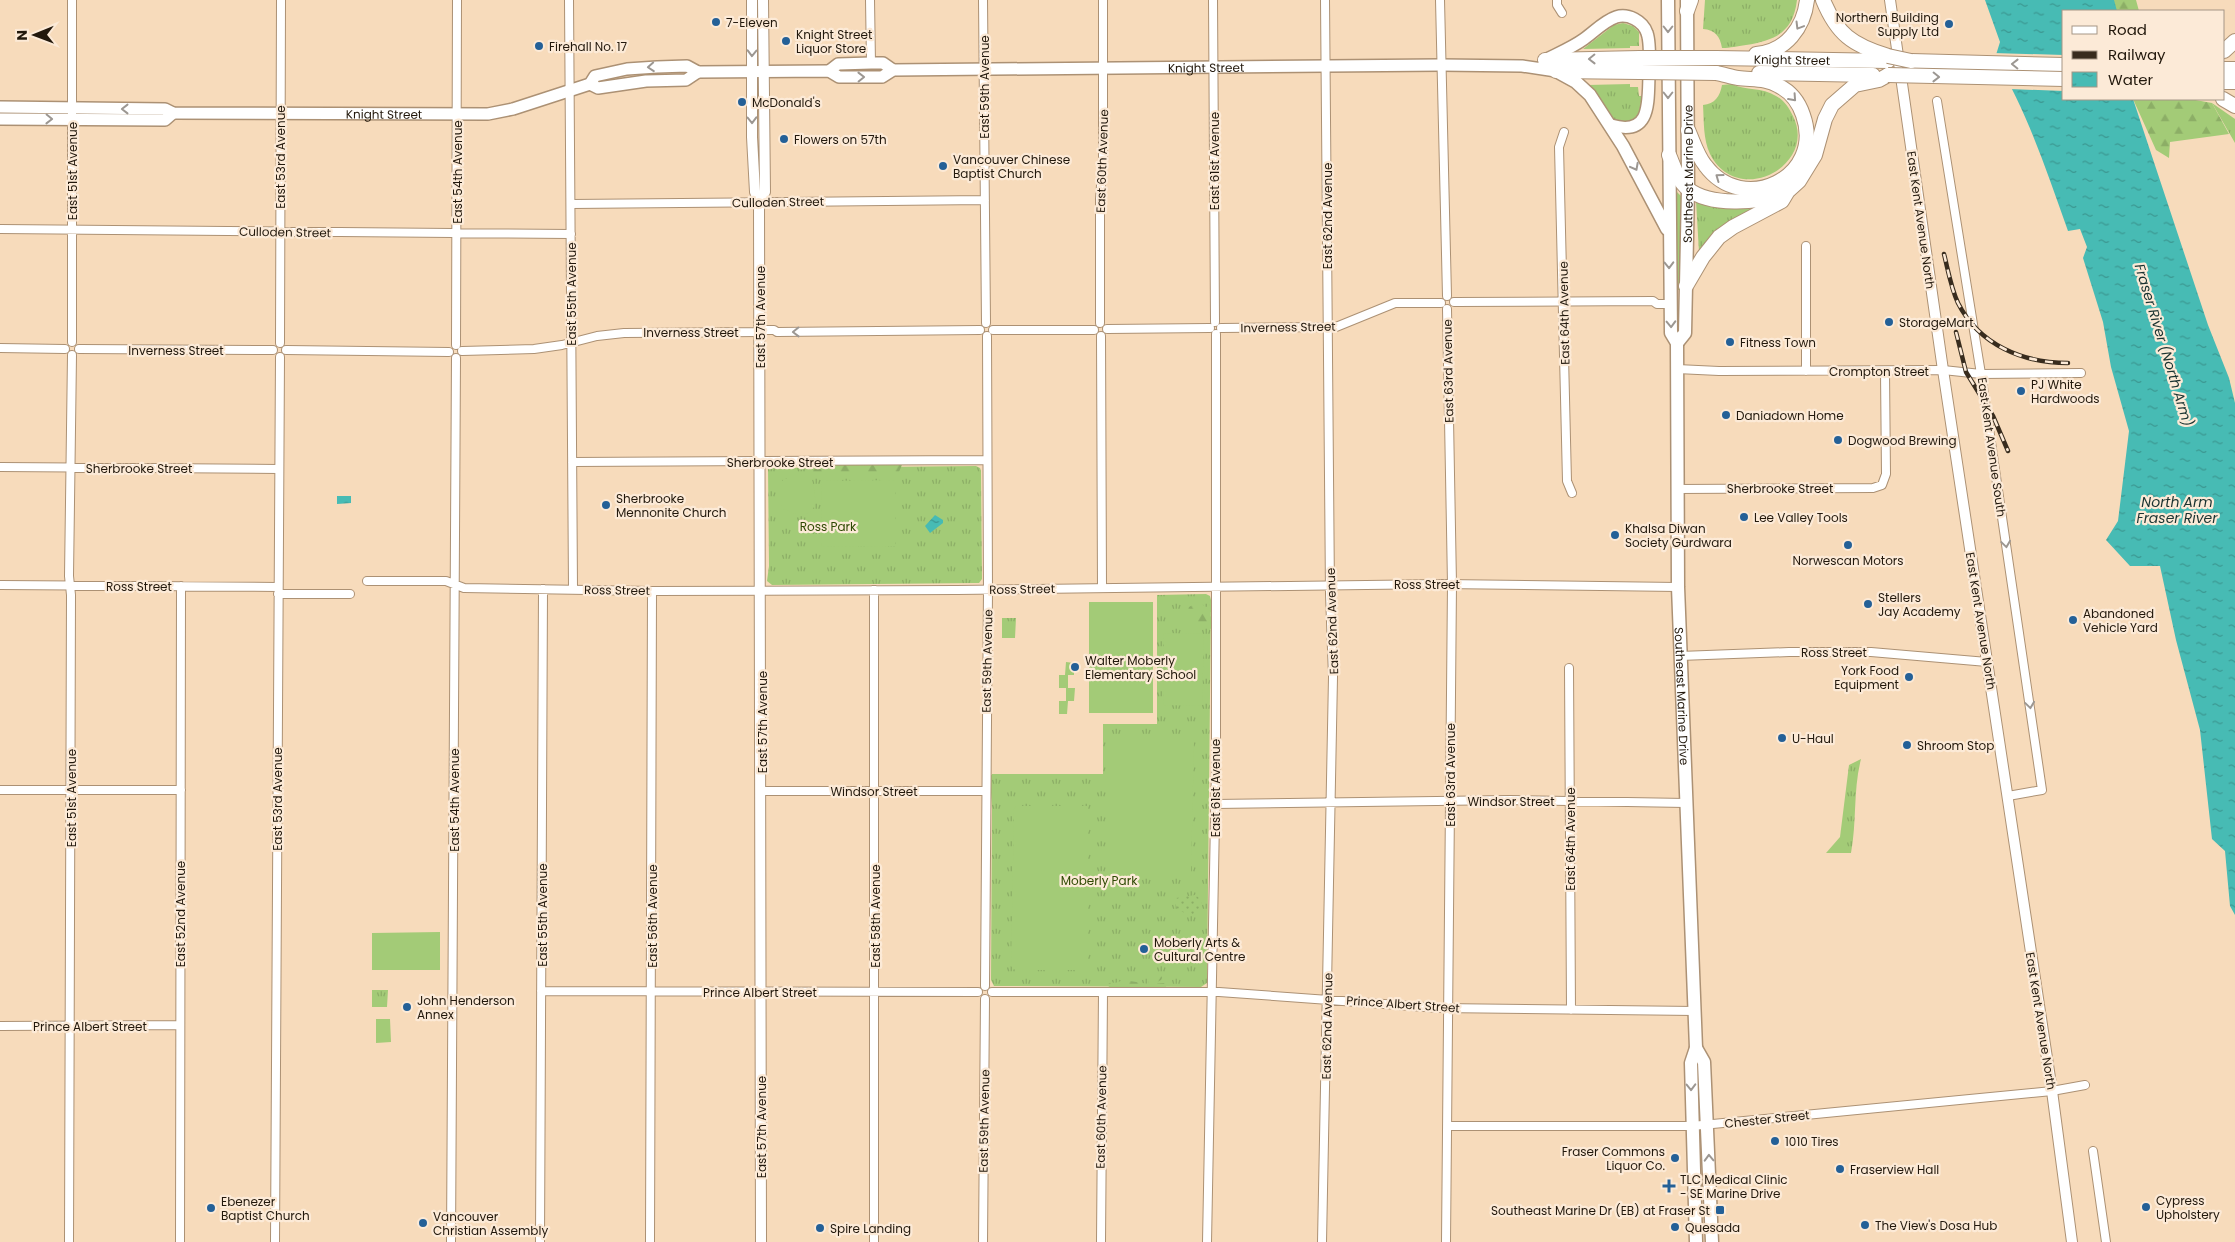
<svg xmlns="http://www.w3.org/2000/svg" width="2235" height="1242" font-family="Poppins,sans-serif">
	<defs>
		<pattern id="grass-tufts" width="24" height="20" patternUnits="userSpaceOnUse" patternTransform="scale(1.25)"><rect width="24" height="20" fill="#a3cb77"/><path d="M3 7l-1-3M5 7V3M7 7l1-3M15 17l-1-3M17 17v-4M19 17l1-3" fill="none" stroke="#8cae66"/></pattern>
		<pattern id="forest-firs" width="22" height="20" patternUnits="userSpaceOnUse" patternTransform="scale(1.25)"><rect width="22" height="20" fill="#a3cb77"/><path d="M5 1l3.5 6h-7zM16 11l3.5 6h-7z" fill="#8cae66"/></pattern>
		<pattern id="garden-dots" width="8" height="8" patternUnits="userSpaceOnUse" patternTransform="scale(1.25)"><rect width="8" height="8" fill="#a3cb77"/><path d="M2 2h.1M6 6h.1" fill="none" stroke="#8cae66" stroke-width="1.8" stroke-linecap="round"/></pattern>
		<pattern id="water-ripples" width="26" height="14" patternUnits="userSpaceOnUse" patternTransform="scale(1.25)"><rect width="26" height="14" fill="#47bbb4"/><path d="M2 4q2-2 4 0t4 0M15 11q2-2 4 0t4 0" fill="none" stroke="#3b9791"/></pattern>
	</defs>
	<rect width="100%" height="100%" fill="#f7dbbb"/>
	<path fill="url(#grass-tufts)" d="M1705 0H1797C1793 33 1775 40 1746 45 1737 46 1731 48 1722 48 1720 36 1715 30 1703 29Z
		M1623 23 1633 26 1639 32V46H1630V48L1583 49 1614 25Z
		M1630 84V87H1638L1639 96H1641C1642 114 1633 131 1613 119L1587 85Z
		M1732 84C1746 91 1762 87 1776 96 1784 100 1789 108 1793 116 1818 166 1737 208 1710 154 1703 139 1704 121 1703 105 1715 104 1720 96 1722 85Z
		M2212 103 2235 119V143Z
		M1676 191 1682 197 1680 290H1677Z
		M1696 201 1735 209 1757 208 1699 252Z
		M976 466 980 468 981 471 982 579 979 583 772 585 767 581 769 566 768 468Z
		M1206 594 1210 596 1211 600 1207 983 1201 987 994 986 991 980 992 809 990 777 992 774H1103V724H1157V595Z
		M1002 618H1016L1015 638H1002Z
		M1861 759C1853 790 1857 821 1851 853H1826L1840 837 1849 765Z
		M372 990H388L387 1007H372Z"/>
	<path fill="url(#forest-firs)" d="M2113 0H2136L2139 11H2116Z
		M2133 99H2190L2212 103 2229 134 2170 142 2169 158 2156 150Z
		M900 462 902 465 898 474 892 476 848 473 814 477 809 475 808 471 817 463Z
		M1198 602 1206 607 1213 603 1212 612H1208V617L1212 616 1214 627 1210 629 1205 627 1203 622H1196L1193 626 1185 620 1189 607Z
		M1152 973 1159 976 1161 974 1163 976 1161 980 1153 984 1164 983 1167 988 1165 989 1113 990 1107 985 1111 982 1115 983 1124 980 1148 984 1150 975Z"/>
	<path fill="url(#garden-dots)" d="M1195 895C1203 899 1203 907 1199 914L1194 917 1190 911 1185 913 1178 910 1175 903 1176 898Z"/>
	<path fill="#a3cb77" d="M784 479H812C814 492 823 517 797 514 791 513 788 509 782 509V481Z
		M895 480V546L822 547 821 481Z
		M1089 602H1153V713H1089Z
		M1164 633 1204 634 1202 706 1163 705Z
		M1066 662 1074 663V675H1068V688H1075L1074 701H1068L1067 714H1059V701H1066V688H1059V675H1065Z
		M1111 738H1191L1194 740 1191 875 1189 877H1111Z
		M1016 806H1087V970H1015L1011 966 1014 809Z
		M440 932V970H372V933Z
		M376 1019H390L391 1042 376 1043Z"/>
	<path fill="url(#water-ripples)" d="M1985 0H2114L2117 11H2064V99H2133L2208 325 2229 378 2235 403V915L2230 906 2225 851 2212 839 2200 730 2176 640 2160 566H2130L2106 540 2118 521 2129 431 2111 367 2103 322 2083 258 2087 247 2080 229 2068 231C2047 172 2027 111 1995 58L2000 42Z
		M337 496H351V503L337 504Z
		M935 515 943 520V523L930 533 925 526Z"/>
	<path fill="#f7dbbb" d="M1993 53 2064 55V91L2009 89 2005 79 1992 71Z"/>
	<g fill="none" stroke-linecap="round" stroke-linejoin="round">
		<g stroke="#ac9174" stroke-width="10">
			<path id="minor" d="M569 0 573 589
				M870 0 871 63
				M983 0 986 323
				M1213 0 1215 322
				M1440 0 1447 296
				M1557 0V5L1562 13
				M1937 101 1981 374 2042 790 2008 796
				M1564 132 1559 147 1567 481 1572 493
				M571 204 985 200
				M0 229 571 234
				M1806 246V371
				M1454 302 1653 301 1657 304H1670
				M1100 323V199L1103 158V0
				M1221 328 1336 327 1395 303H1441
				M1107 329 1210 328
				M993 330H1094
				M1101 336 1102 588
				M72 342V0
				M280 343 281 0
				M456 345 457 0
				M0 348 65 349
				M79 349 273 350
				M286 350 449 352
				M462 351 534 349 562 345 597 336 624 333 760 332 766 330H774L777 332 980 330
				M1677 369 1719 371 1943 370 1981 374 2081 373
				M572 462 987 460
				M0 467 279 469
				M1677 489 1873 488 1882 485 1886 474 1885 372
				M367 581H446L464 588 652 591 957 590 1443 584 1678 587
				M0 585 278 587
				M278 594H350
				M1680 656 1789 652H1871L1987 662
				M1569 668 1571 1010
				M0 790H181
				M762 791H985
				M1215 804 1510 800 1686 803
				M985 986 988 590 987 336
				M541 991 978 992
				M992 992H1219L1439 1008 1695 1011
				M0 1026 180 1025
				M1447 1126H1692L2052 1091 2085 1085
				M2093 1151 2106 1242
				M69 1242 71 595 69 576 72 355
				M180 1242 181 586
				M275 1242 280 357
				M451 1242 456 358
				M540 1242 543 589
				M650 1242 652 591
				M874 1242V590
				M983 1242 985 999
				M1101 1242 1103 992
				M1207 1242 1216 767V334
				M1322 1242 1333 677 1330 594 1325 0
				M1446 1242 1452 584 1447 309"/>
		</g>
		<g stroke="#ac9174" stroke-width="12">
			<path id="tertiary" d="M752 0V137L755 192 759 202 761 1242
				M1890 0 1943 370 2052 1091 2072 1242
				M759 202 765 192 763 0"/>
		</g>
		<g stroke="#ac9174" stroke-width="14">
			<g id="secondary">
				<path d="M1547 59C1559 53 1573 47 1584 39 1594 32 1604 21 1616 17 1628 13 1643 21 1647 33 1651 44 1649 63 1649 75 1648 103 1651 137 1611 125"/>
				<path d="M829 71 838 64 871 63H883L893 70"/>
				<path d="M590 84 598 88 646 81 686 80 698 72"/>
				<path id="s1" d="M0 107 165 109 173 113 488 114 513 109 590 84 595 76 627 69 657 67 687 66 698 72 829 71 839 77H882L893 70 1441 65 1522 66 1556 71"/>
				<path d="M0 119 165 120 173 113"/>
			</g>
		</g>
		<g stroke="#ac9174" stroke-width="15">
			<g id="primary">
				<path id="s2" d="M1668 0 1671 333 1677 343 1678 587 1696 1048 1691 1063 1696 1242"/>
				<path d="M1556 71 1576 82 1590 95 1623 146 1667 229"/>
				<path id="s3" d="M1677 343 1685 333 1688 189 1687 1"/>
				<path d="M1696 1048 1704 1062 1712 1242"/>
			</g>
		</g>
		<g stroke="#ac9174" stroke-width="16">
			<g id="motorway">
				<path d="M1823 0C1837 34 1852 45 1888 56"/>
				<path d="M1687 11 1691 0"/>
				<path d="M2224 51 2235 41"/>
				<path d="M1756 54C1786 52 1804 27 1807 0"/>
				<path id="s4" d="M1716 58 1888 61"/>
				<path d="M1545 60 1640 58"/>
				<path d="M1911 61 2064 65"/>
				<path d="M2224 69H2235"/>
				<path d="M1556 71 1640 72"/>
				<path d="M1759 73 1873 75"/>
				<path d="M2224 82H2235"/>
				<path d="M2223 99 2235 106"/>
				<path d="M1688 130C1693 141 1697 155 1705 165 1743 217 1825 177 1803 115 1799 103 1791 92 1779 86 1766 78 1753 80 1738 78 1731 77 1723 74 1716 73"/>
				<path d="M1669 155C1674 166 1677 180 1688 189 1709 206 1759 204 1783 193"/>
				<path d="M1686 286 1703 257 1719 237 1733 227 1782 201 1788 191 1799 181 1815 155 1825 119 1832 105 1855 85 1879 80 1888 75"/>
			</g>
		</g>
		<use href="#minor" stroke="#fff" stroke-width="8"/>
		<use href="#tertiary" stroke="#fff" stroke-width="10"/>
		<use href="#secondary" stroke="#fff" stroke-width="11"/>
		<use href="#primary" stroke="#fff" stroke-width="12"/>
		<use href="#motorway" stroke="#fff" stroke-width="14"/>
		<g stroke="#382c1e" stroke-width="4.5">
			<path id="rail" d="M1944 254C1948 270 1951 288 1958 303 1979 345 2023 363 2068 363
				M1956 332 1966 372 1993 416 2008 451"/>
		</g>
		<use href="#rail" stroke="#fcead7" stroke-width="2.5" stroke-dasharray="8" stroke-linecap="butt"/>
		<g stroke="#ac9174" stroke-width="16" stroke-linecap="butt">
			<path id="motorway-bridge" d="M1888 56 1911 61
				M1640 58H1716
				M1640 72 1716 73
				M1888 75 2064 79"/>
		</g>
		<use href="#motorway-bridge" stroke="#fff" stroke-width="14"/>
	</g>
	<defs><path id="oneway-chevron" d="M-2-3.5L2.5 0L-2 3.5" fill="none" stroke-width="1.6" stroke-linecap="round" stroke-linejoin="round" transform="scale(1.25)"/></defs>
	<g stroke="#9c9792">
		<use href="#oneway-chevron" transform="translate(1799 26) rotate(121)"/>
		<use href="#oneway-chevron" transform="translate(1668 29) rotate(90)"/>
		<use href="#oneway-chevron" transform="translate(752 53) rotate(91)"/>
		<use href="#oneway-chevron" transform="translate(1592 59) rotate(179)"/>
		<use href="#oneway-chevron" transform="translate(2015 64) rotate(-179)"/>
		<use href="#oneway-chevron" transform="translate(651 67) rotate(176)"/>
		<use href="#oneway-chevron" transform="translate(861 77) rotate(-1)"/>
		<use href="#oneway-chevron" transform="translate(1936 77) rotate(1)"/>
		<use href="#oneway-chevron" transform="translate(1668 95) rotate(90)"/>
		<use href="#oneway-chevron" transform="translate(1793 98) rotate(48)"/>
		<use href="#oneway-chevron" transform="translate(125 109) rotate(-180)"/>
		<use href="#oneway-chevron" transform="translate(49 119) rotate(1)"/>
		<use href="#oneway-chevron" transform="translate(752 120) rotate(89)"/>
		<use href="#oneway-chevron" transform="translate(1635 167) rotate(62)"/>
		<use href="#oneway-chevron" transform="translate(1719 177) rotate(-144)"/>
		<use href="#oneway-chevron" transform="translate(1669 265) rotate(89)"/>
		<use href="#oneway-chevron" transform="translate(1671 324) rotate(88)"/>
		<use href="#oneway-chevron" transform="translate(796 332) rotate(179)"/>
		<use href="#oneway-chevron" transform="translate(2006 544) rotate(82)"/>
		<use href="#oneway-chevron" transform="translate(2030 705) rotate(82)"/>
		<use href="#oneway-chevron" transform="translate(1691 1087) rotate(89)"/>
		<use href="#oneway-chevron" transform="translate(1709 1158) rotate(-92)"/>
	</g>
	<g fill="#246097" stroke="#fcead7" stroke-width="2">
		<circle cx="716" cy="22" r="5"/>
		<circle cx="1949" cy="24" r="5"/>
		<circle cx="786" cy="41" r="5"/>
		<circle cx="539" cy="46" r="5"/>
		<circle cx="742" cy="102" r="5"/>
		<circle cx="784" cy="139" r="5"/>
		<circle cx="943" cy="166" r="5"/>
		<circle cx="1889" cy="322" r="5"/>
		<circle cx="1730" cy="342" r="5"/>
		<circle cx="2021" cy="391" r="5"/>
		<circle cx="1726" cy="415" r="5"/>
		<circle cx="1838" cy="440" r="5"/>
		<circle cx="606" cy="505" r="5"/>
		<circle cx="1744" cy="517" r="5"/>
		<circle cx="1615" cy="535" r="5"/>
		<circle cx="1848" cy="545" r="5"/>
		<circle cx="1868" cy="604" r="5"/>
		<circle cx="2073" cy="620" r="5"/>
		<circle cx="1075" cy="667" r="5"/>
		<circle cx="1909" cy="677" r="5"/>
		<circle cx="1782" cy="738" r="5"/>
		<circle cx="1907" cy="745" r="5"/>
		<circle cx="1144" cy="949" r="5"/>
		<circle cx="407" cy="1007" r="5"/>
		<circle cx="1775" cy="1141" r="5"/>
		<circle cx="1675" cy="1158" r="5"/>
		<circle cx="1840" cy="1169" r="5"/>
		<path d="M1666.5 1178.5h5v5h5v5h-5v5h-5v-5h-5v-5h5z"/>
		<circle cx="2146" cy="1207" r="5"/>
		<circle cx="211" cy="1208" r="5"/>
		<rect x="1715" y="1205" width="10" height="10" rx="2.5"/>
		<circle cx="423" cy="1223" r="5"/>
		<circle cx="1865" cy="1225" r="5"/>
		<circle cx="1675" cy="1227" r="5"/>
		<circle cx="820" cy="1228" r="5"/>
	</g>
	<g text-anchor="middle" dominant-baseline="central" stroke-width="4.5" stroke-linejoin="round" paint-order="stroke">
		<g font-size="12" fill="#22180c" stroke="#fcead7" text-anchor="start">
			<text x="1939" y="17" text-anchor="end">Northern Building<tspan x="1939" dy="14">Supply Ltd</tspan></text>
			<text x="726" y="22">7-Eleven</text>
			<text x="796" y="34">Knight Street<tspan x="796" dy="14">Liquor Store</tspan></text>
			<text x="549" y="46">Firehall No. 17</text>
			<text x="752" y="102">McDonald's</text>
			<text x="794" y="139">Flowers on 57th</text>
			<text x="953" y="159">Vancouver Chinese<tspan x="953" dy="14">Baptist Church</tspan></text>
			<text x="1899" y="322">StorageMart</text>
			<text x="1740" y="342">Fitness Town</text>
			<text x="2031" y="384">PJ White<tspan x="2031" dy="14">Hardwoods</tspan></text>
			<text x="1736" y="415">Daniadown Home</text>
			<text x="1848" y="440">Dogwood Brewing</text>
			<text x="616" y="498">Sherbrooke<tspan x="616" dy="14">Mennonite Church</tspan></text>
			<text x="1754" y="517">Lee Valley Tools</text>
			<text x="1625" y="528">Khalsa Diwan<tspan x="1625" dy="14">Society Gurdwara</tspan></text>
			<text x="1848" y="560" text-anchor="middle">Norwescan Motors</text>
			<text x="1878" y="597">Stellers<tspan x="1878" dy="14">Jay Academy</tspan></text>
			<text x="2083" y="613">Abandoned<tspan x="2083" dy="14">Vehicle Yard</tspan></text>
			<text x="1085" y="660">Walter Moberly<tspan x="1085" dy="14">Elementary School</tspan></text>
			<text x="1899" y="670" text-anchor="end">York Food<tspan x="1899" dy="14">Equipment</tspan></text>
			<text x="1792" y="738">U-Haul</text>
			<text x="1917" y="745">Shroom Stop</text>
			<text x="1154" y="942">Moberly Arts &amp;<tspan x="1154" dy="14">Cultural Centre</tspan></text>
			<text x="417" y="1000">John Henderson<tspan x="417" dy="14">Annex</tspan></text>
			<text x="1785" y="1141">1010 Tires</text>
			<text x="1665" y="1151" text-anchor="end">Fraser Commons<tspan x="1665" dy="14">Liquor Co.</tspan></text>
			<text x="1850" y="1169">Fraserview Hall</text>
			<text x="1680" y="1179">TLC Medical Clinic<tspan x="1680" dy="14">- SE Marine Drive</tspan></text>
			<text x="2156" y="1200">Cypress<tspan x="2156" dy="14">Upholstery</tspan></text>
			<text x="221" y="1201">Ebenezer<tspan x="221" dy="14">Baptist Church</tspan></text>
			<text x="1710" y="1210" text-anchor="end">Southeast Marine Dr (EB) at Fraser St</text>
			<text x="433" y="1216">Vancouver<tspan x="433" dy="14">Christian Assembly</tspan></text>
			<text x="1875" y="1225">The View's Dosa Hub</text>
			<text x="1685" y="1227">Quesada</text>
			<text x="830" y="1228">Spire Landing</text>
		</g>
		<g font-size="12" fill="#22180c" stroke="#fcead7">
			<text stroke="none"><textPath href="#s4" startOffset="76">Knight Street</textPath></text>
			<text stroke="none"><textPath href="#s1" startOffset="1222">Knight Street</textPath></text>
			<text transform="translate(984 87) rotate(-90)">East 59th Avenue</text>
			<text stroke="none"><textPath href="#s1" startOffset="385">Knight Street</textPath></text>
			<text transform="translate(280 157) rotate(-90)">East 53rd Avenue</text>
			<text transform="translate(1102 161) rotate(-88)">East 60th Avenue</text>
			<text transform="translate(1214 161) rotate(-90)">East 61st Avenue</text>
			<text transform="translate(72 171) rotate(-90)">East 51st Avenue</text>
			<text transform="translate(457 172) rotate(-90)">East 54th Avenue</text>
			<text stroke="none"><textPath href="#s3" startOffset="172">Southeast Marine Drive</textPath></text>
			<text transform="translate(778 202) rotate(-1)">Culloden Street</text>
			<text transform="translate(1327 216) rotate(-90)">East 62nd Avenue</text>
			<text transform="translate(1921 220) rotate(82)">East Kent Avenue North</text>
			<text transform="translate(285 232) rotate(1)">Culloden Street</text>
			<text transform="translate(571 294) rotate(-90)">East 55th Avenue</text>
			<text transform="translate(1564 313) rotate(-91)">East 64th Avenue</text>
			<text transform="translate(760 317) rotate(-90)">East 57th Avenue</text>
			<text transform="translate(1288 327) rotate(-1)">Inverness Street</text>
			<text x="691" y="332">Inverness Street</text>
			<text x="176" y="350">Inverness Street</text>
			<text transform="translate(1448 371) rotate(-91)">East 63rd Avenue</text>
			<text x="1879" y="371">Crompton Street</text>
			<text transform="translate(1992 447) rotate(82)">East Kent Avenue South</text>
			<text x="780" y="462">Sherbrooke Street</text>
			<text x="139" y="468">Sherbrooke Street</text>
			<text x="1780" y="488">Sherbrooke Street</text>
			<text x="1427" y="584">Ross Street</text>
			<text x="139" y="586">Ross Street</text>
			<text transform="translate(1022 589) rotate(-1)">Ross Street</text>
			<text transform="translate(617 590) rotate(1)">Ross Street</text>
			<text transform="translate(1332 621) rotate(-92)">East 62nd Avenue</text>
			<text transform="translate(1981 621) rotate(81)">East Kent Avenue North</text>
			<text x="1834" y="652">Ross Street</text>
			<text transform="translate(987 661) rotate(-89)">East 59th Avenue</text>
			<text stroke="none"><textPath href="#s2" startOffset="698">Southeast Marine Drive</textPath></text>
			<text transform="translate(762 722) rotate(-90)">East 57th Avenue</text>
			<text transform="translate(1450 775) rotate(-90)">East 63rd Avenue</text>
			<text transform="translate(1215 788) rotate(-90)">East 61st Avenue</text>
			<text x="874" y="791">Windsor Street</text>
			<text transform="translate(71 798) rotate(-90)">East 51st Avenue</text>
			<text transform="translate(277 799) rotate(-90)">East 53rd Avenue</text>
			<text transform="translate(454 800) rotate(-90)">East 54th Avenue</text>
			<text x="1511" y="801">Windsor Street</text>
			<text transform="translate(1570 839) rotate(-90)">East 64th Avenue</text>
			<text transform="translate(180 914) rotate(-90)">East 52nd Avenue</text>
			<text transform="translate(542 915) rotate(-90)">East 55th Avenue</text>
			<text transform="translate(652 916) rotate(-90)">East 56th Avenue</text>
			<text transform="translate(875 916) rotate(-90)">East 58th Avenue</text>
			<text x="760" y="992">Prince Albert Street</text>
			<text transform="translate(1403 1004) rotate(4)">Prince Albert Street</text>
			<text transform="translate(2041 1021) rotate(81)">East Kent Avenue North</text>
			<text x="90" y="1026">Prince Albert Street</text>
			<text transform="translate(1327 1026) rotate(-89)">East 62nd Avenue</text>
			<text transform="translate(1101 1117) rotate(-89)">East 60th Avenue</text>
			<text transform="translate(1767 1119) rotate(-6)">Chester Street</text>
			<text transform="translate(984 1121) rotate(-89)">East 59th Avenue</text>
			<text transform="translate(761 1127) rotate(-90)">East 57th Avenue</text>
		</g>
		<g font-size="12" fill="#2f4903" stroke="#fcead7">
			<text x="828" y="526">Ross Park</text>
			<text x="1099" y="880">Moberly Park</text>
		</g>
		<g font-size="14" font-style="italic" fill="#1a3331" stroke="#fcead7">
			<text transform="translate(2164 345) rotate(73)">Fraser River (North Arm)</text>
			<text x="2177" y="502">North Arm<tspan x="2177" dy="16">Fraser River</tspan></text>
		</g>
	</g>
	<rect x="2062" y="10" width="162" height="90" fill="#fcead7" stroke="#a59686"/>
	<rect x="2072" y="26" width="25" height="8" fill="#ffffff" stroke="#a59686"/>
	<text x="2108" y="35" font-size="15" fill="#22180c">Road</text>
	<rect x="2072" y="51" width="25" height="8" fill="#382c1e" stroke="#a59686"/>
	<text x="2108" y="60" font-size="15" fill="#22180c">Railway</text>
	<rect x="2072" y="72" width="25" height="15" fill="url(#water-ripples)" stroke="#a59686"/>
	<text x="2108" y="85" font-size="15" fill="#22180c">Water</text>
	<g transform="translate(35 35) rotate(269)" stroke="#fcead7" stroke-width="4" paint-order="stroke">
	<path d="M0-4L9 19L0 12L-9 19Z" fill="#22180c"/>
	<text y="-8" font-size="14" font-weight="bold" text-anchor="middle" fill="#22180c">N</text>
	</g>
</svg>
